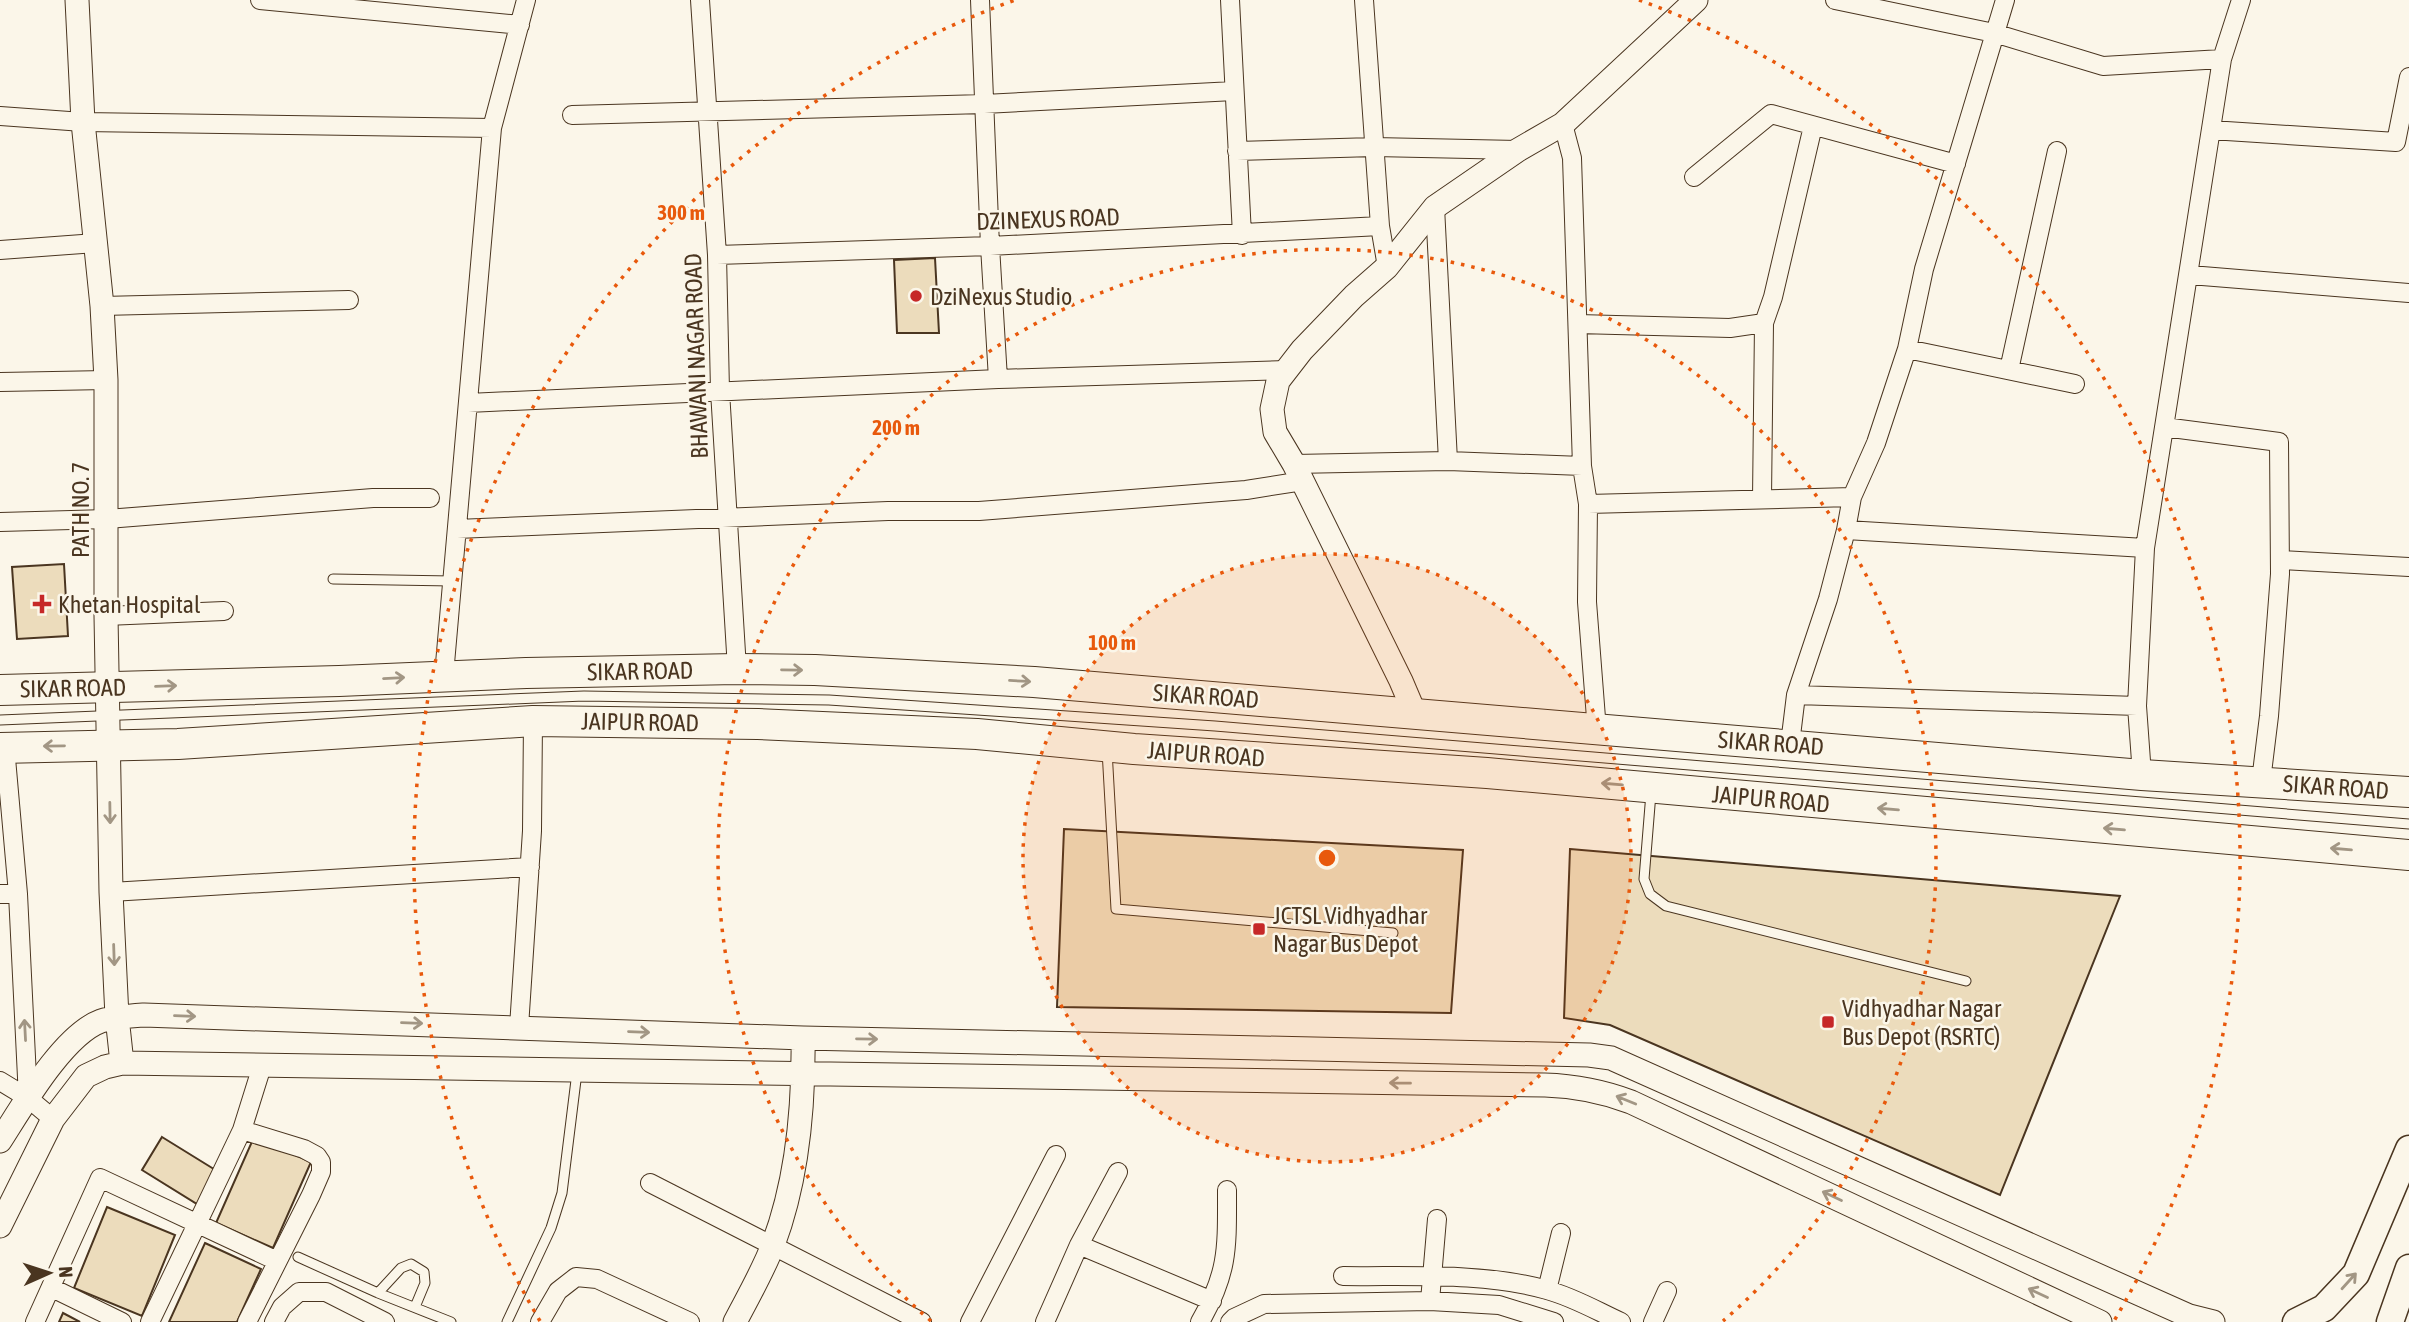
<svg xmlns="http://www.w3.org/2000/svg" width="2409" height="1322" font-family="'Asap Condensed',sans-serif">
	<rect width="100%" height="100%" fill="#fbf6e9"/>
	<path fill="#ecdcbc" stroke="#4a3520" stroke-width="2" d="M935 258 939 333H897L894 260Z
		M64 564 68 636 17 639 12 567Z
		M1064 829 1463 850 1451 1013 1057 1007Z
		M1570 849 2120 896 2000 1195 1610 1025 1564 1018Z
		M162 1137 217 1171 197 1204 142 1170Z
		M254 1137 311 1162 273 1248 216 1223Z
		M107 1207 175 1235 142 1316 74 1288Z
		M205 1243 261 1269 237 1322H169Z
		M63 1313 80 1322H59Z"/>
	<g fill="none" stroke-linecap="round" stroke-linejoin="round">
		<g stroke="#4a3520" stroke-width="11">
			<path id="service" d="M333 579 452 581
				M0 720 584 696 829 700 1215 726 2409 824
				M1107 750 1116 909 1393 933
				M1651 793 1644 879 1650 894 1666 906 1966 981
				M298 1257 378 1293 451 1322
				M378 1293 401 1268 411 1264 424 1272 425 1283 415 1307
				M507 1322 551 1228 562 1193 577 1072"/>
		</g>
		<g stroke="#4a3520" stroke-width="20">
			<path id="minor" d="M260 0 520 25
				M700 0 717 255 720 391 737 669
				M980 0 990 246 998 379
				M1230 0 1242 235
				M1364 0 1380 226 1387 267
				M1835 0 1994 33 2103 66 2222 59
				M572 115 984 104 1234 91
				M0 116 83 122 492 128
				M1563 124 1572 158 1582 466 1588 504 1587 602 1597 731
				M2211 130 2396 142 2409 77
				M1237 151 1374 147 1518 150
				M1694 177 1771 114 1956 164
				M1435 207 1448 461
				M0 250 96 243
				M717 255 990 246 1380 226
				M2190 275 2409 293
				M102 306 349 300
				M1578 324 1730 328 1764 323
				M1907 349 2075 384
				M2009 370 2057 151
				M0 382 106 380
				M468 403 998 379 1287 370
				M2164 427 2279 442 2280 574 2269 716 2261 781
				M1294 464 1448 461 1582 466
				M1762 498 1764 323 1773 297 1813 126
				M1588 504 1852 497
				M0 522 107 519 373 498H430
				M457 529 888 511H979L1246 490 1303 481
				M1846 530 2145 548
				M2280 560 2409 567
				M106 616 224 611
				M444 675 492 128 526 0
				M1796 695 2137 706
				M1790 744 1796 695 1828 599 1846 530 1852 497 1876 443 1907 349 1924 269 2005 0
				M5 747 18 894 28 1098
				M2142 775 2137 706 2145 548 2222 59 2241 0
				M111 892 530 867
				M0 894H18
				M519 1027 532 831 533 721
				M0 1081 28 1098 53 1119
				M242 1130 304 1149 317 1156 321 1162V1172L311 1195 247 1322
				M650 1183 922 1322
				M1079 1245 1212 1301
				M1343 1276C1407 1277 1485 1272 1547 1290 1573 1297 1597 1311 1621 1322
				M52 1288 122 1322
				M1547 1290 1561 1233
				M1430 1301 1437 1219
				M35 1322 100 1178 277 1261
				M150 1322 242 1130 262 1066
				M274 1322 282 1307 299 1292H326L385 1322
				M540 1322 558 1291 576 1277 597 1279 690 1322
				M970 1322 1056 1155
				M1045 1322 1079 1245 1118 1172
				M1200 1322C1229 1272 1227 1246 1227 1190
				M1230 1322 1234 1318 1264 1304 1430 1301 1499 1305 1554 1322
				M1653 1322 1667 1291"/>
		</g>
		<g stroke="#4a3520" stroke-width="25">
			<path id="tertiary" d="M77 0 83 122 102 306 106 380V616L111 892 117 1017 122 1063
				M1415 714 1401 681 1294 464 1275 432 1272 409 1278 381 1302 350 1354 296 1387 267 1435 207 1518 150 1563 124 1696 0
				M0 1141C22 1107 63 1035 101 1021 115 1017 130 1016 144 1015L803 1038 1589 1055 1611 1058 2189 1316 2213 1322
				M0 1226 53 1119 86 1076 105 1067 122 1063 1545 1085C1576 1086 1602 1091 1631 1102L2100 1322
				M735 1322C748 1297 763 1271 773 1245 798 1179 804 1108 803 1038"/>
		</g>
		<g stroke="#4a3520" stroke-width="29">
			<path id="secondary" d="M2296 1322 2324 1308 2356 1274 2409 1149
				M2390 1322 2409 1268"/>
		</g>
		<g stroke="#4a3520" stroke-width="32">
			<path id="primary" d="M0 690 339 681 526 673 737 669 815 670 1034 682 2142 775 2409 792
				M0 748 178 744 533 721 758 724 977 734 1134 749 1487 773 2409 855"/>
		</g>
		<use href="#service" stroke="#fbf6e9" stroke-width="9"/>
		<use href="#minor" stroke="#fbf6e9" stroke-width="18"/>
		<use href="#tertiary" stroke="#fbf6e9" stroke-width="23"/>
		<use href="#secondary" stroke="#fbf6e9" stroke-width="26"/>
		<use href="#primary" stroke="#fbf6e9" stroke-width="30"/>
	</g>
	<defs><path id="oneway-shaft" d="M-6 0H5M1.5-3L5.5 0L1.5 3" fill="none" stroke-width="1.6" stroke-linecap="round" stroke-linejoin="round" transform="scale(1.75)"/></defs>
	<g stroke="#a29684">
		<use href="#oneway-shaft" transform="translate(792 670) rotate(1)"/>
		<use href="#oneway-shaft" transform="translate(394 678) rotate(-3)"/>
		<use href="#oneway-shaft" transform="translate(1020 681) rotate(3)"/>
		<use href="#oneway-shaft" transform="translate(166 686) rotate(-2)"/>
		<use href="#oneway-shaft" transform="translate(54 746) rotate(179)"/>
		<use href="#oneway-shaft" transform="translate(1612 784) rotate(-175)"/>
		<use href="#oneway-shaft" transform="translate(1888 809) rotate(-175)"/>
		<use href="#oneway-shaft" transform="translate(110 813) rotate(89)"/>
		<use href="#oneway-shaft" transform="translate(2114 829) rotate(-175)"/>
		<use href="#oneway-shaft" transform="translate(2341 849) rotate(-175)"/>
		<use href="#oneway-shaft" transform="translate(114 955) rotate(88)"/>
		<use href="#oneway-shaft" transform="translate(185 1016) rotate(2)"/>
		<use href="#oneway-shaft" transform="translate(412 1023) rotate(2)"/>
		<use href="#oneway-shaft" transform="translate(25 1030) rotate(-93)"/>
		<use href="#oneway-shaft" transform="translate(639 1032) rotate(2)"/>
		<use href="#oneway-shaft" transform="translate(867 1039) rotate(1)"/>
		<use href="#oneway-shaft" transform="translate(1400 1083) rotate(-179)"/>
		<use href="#oneway-shaft" transform="translate(1626 1100) rotate(-158)"/>
		<use href="#oneway-shaft" transform="translate(1832 1196) rotate(-155)"/>
		<use href="#oneway-shaft" transform="translate(2349 1281) rotate(-48)"/>
		<use href="#oneway-shaft" transform="translate(2038 1293) rotate(-155)"/>
	</g>
	<circle cx="1327" cy="858" r="304" fill="#e8590c" fill-opacity=".12"/>
	<g fill="none" stroke="#e8590c" stroke-width="3.5" stroke-dasharray="3.5 7">
		<circle cx="1327" cy="858" r="304"/>
		<path d="M931 1321A609 609 0 1 1 1723 1321"/>
		<path d="M540 1321A913 913 0 0 1 1015 0M1639 0A913 913 0 0 1 2114 1321"/>
	</g>
	<g fill="#c62828" stroke="#fbf6e9" stroke-width="2.5">
		<circle cx="916" cy="296" r="7"/>
		<path d="M38.5 593.5h7v7h7v7h-7v7h-7v-7h-7v-7h7z"/>
		<rect x="1252" y="922" width="14" height="14" rx="3.5"/>
		<rect x="1821" y="1015" width="14" height="14" rx="3.5"/>
	</g>
	<g text-anchor="middle" dominant-baseline="central" stroke-width="5" stroke-linejoin="round" paint-order="stroke">
		<g font-size="24" fill="#4a3520" stroke="#fbf6e9">
			<text transform="translate(1048 219) rotate(-2)">DZINEXUS ROAD</text>
			<text transform="translate(696 356) rotate(-92)">BHAWANI NAGAR ROAD</text>
			<text transform="translate(80 510) rotate(-90)">PATH NO. 7</text>
			<text transform="translate(640 671) rotate(-1)">SIKAR ROAD</text>
			<text transform="translate(73 688) rotate(-1)">SIKAR ROAD</text>
			<text transform="translate(1206 696) rotate(4)">SIKAR ROAD</text>
			<text transform="translate(640 722) rotate(1)">JAIPUR ROAD</text>
			<text transform="translate(1771 743) rotate(4)">SIKAR ROAD</text>
			<text transform="translate(1206 754) rotate(4)">JAIPUR ROAD</text>
			<text transform="translate(2336 787) rotate(4)">SIKAR ROAD</text>
			<text transform="translate(1771 799) rotate(5)">JAIPUR ROAD</text>
		</g>
		<g font-size="24" fill="#4a3520" stroke="#fbf6e9" text-anchor="start">
			<text x="930" y="296">DziNexus Studio</text>
			<text x="58" y="604">Khetan Hospital</text>
			<text x="1273" y="915">JCTSL Vidhyadhar<tspan x="1273" dy="28">Nagar Bus Depot</tspan></text>
			<text x="1842" y="1008">Vidhyadhar Nagar<tspan x="1842" dy="28">Bus Depot (RSRTC)</tspan></text>
		</g>
	</g>
	<circle cx="1327" cy="858" r="10" fill="#e8590c" stroke="#fbf6e9" stroke-width="3.5"/>
	<g font-size="21" text-anchor="middle" font-weight="bold" fill="#e8590c" stroke="#fbf6e9" stroke-width="5" stroke-linejoin="round" paint-order="stroke">
		<text x="681" y="220">300 m</text>
		<text x="896" y="435">200 m</text>
		<text x="1112" y="650">100 m</text>
	</g>
	<g transform="translate(49 1273) rotate(87)" stroke="#fbf6e9" stroke-width="5" paint-order="stroke">
	<path d="M0-5L12 26L0 18L-12 26Z" fill="#4a3520"/>
	<text y="-10" font-size="19" font-weight="bold" text-anchor="middle" fill="#4a3520">N</text>
	</g>
</svg>
